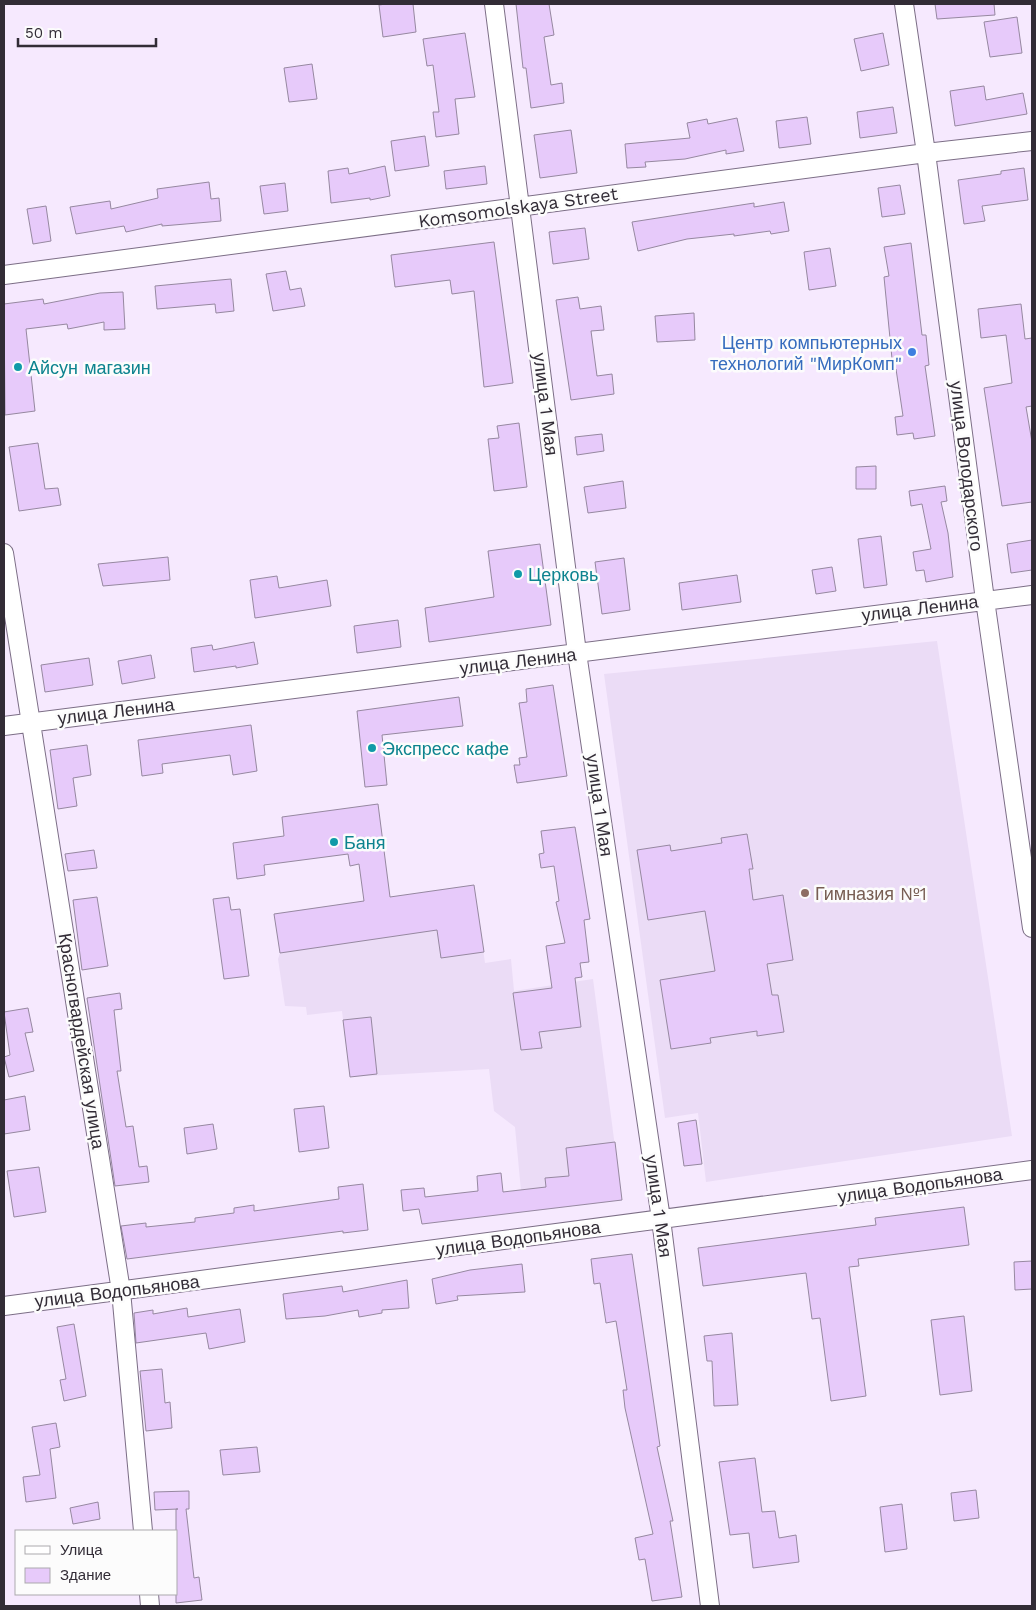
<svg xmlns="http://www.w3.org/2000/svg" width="1036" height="1610" font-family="'Work Sans',sans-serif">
	<rect width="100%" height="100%" fill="#f6e9fe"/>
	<path fill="#ebdcf6" d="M937 641 1012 1136 706 1182 698 1113 665 1118 604 674Z
		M474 885 485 963 511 959 514 991 593 979 622 1200 523 1212 515 1127 494 1111 489 1069 350 1077 342 1011 307 1015 306 1007 285 1006 278 959 280 953 274 914Z"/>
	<path fill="#e7cafa" stroke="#9688a0" d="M386 4H413L416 32 383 37 379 5Z
		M516 4H549L554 35 544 37 551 85 562 83 564 103 531 108 526 68H523Z
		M935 4H994L995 15 937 19Z
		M1017 17 1022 53 990 57 984 22Z
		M465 33 475 97 455 99 459 134 436 137 433 112H439L433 65 427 66 423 39Z
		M883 33 889 65 861 71 854 39Z
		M312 64 317 99 289 102 284 68Z
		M984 86 986 100 1023 93 1027 114 955 126 950 91Z
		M893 107 897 133 860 138 857 112Z
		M807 117 811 144 779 148 776 121Z
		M737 118 744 151 726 154V150L685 159 645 162 646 167 627 168 625 144 690 138 687 123 707 119 708 124Z
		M571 130 577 173 540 178 534 135Z
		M425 136 429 166 395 171 391 141Z
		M385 166 390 196 370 200V198L331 203 328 171 348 168 349 174Z
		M485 166 487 184 446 189 444 171Z
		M1024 168 1028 200 982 206 985 221 964 224 958 180 1001 174V171Z
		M209 182 211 199 219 198 221 221 162 226V224L126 232 124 226 76 234 70 207 110 201 111 209 158 198 157 189Z
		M285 183 288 211 264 214 260 186Z
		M900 185 905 214 882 217 878 188Z
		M784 202 789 231 771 234 770 231 734 236V234L687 239 638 251 632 222 754 203V207Z
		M46 206 51 241 33 244 27 209Z
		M585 228 589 259 553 264 549 232Z
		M494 242 513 383 484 387 474 291 452 294 450 280 395 287 391 255Z
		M911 243 922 335H926L929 365 925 366 935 436 914 439 913 433 897 435 895 417 903 416 896 369H893L884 277 889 276 884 247Z
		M830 248 836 286 809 290 804 252Z
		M286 271 290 290 301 288 305 306 273 311 266 274Z
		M231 279 234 311 216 313 215 304 157 309 155 286Z
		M123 292 125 329 104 330V322L68 329 67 324 26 329 35 411 5 415 4 304 43 299 44 304 100 293Z
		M578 297 580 309 601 306 604 330 591 331 597 376 612 374 614 394 571 400 556 300Z
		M1021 304 1025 339 1032 338V406L1026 407 1032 442V502L1002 506 984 388 1012 383 1006 335 981 338 978 309Z
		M694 313 695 340 657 342 655 316Z
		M519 423 527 487 494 491 488 439 499 438 497 426Z
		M602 434 604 451 577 455 575 437Z
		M38 443 45 489 58 488 61 505 19 511 9 447Z
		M876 466V489H856V467Z
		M623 481 626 508 588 513 584 487Z
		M945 486 947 501 941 502 948 533 953 577 926 582 924 570 916 571 913 552 931 549 922 504 911 506 909 491Z
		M881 536 887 585 864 588 858 539Z
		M1032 540V570L1011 573 1007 544Z
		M540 544 551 625 429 642 425 608 494 597 488 551Z
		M168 557 170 580 103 586 98 564Z
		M624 558 630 610 602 614 595 562Z
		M832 567 836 591 816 594 812 570Z
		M737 575 741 602 682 610 679 583Z
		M277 576 279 588 327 580 331 606 255 618 250 580Z
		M398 620 401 647 357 653 354 626Z
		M254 642 258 664 236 668V666L194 672 191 648 212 645 213 650Z
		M151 655 155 678 122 684 118 661Z
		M89 658 93 685 45 692 41 665Z
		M553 685 567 776 517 783 514 765H520L519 758 527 757 519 703 527 702 526 689Z
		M459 697 463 726 382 735 387 785 365 787 357 711Z
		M251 725 257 771 233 775 230 755 162 764 163 773 142 776 138 740Z
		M87 745 91 775 73 778 77 806 58 809 50 750Z
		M378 804 390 897 474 885 484 952 441 958 437 930 280 953 274 914 364 901 359 864 350 866 348 854 264 865 265 875 237 879 233 843 284 836 282 817Z
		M575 827 590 919 584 920 589 962 580 963 582 977 575 978 581 1027 539 1032 542 1048 521 1050 513 993 552 988 546 946 565 943 556 902 559 901 554 866 541 868 539 854 544 853 541 831Z
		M747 834 753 869H749L753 900 783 895 793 960 767 964 772 995H778L784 1032 757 1036V1031L710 1038 711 1043 671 1049 660 980 715 971 705 911 648 920 637 850 670 845 671 851 722 843 721 838Z
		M94 850 97 868 68 871 65 854Z
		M97 897 108 966 82 970 73 900Z
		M229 897 231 910 240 909 249 976 224 979 213 899Z
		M120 993 122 1009 114 1010 121 1071H117L126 1127 133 1126 139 1167 147 1166 149 1182 115 1186 87 998Z
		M28 1008 33 1032 25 1033 34 1071 9 1077 4 1057 10 1055 4 1012Z
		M371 1017 377 1074 350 1077 343 1020Z
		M25 1096 30 1130 4 1134V1100Z
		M324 1106 329 1148 299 1152 294 1109Z
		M696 1120 702 1164 684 1166 678 1123Z
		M213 1124 217 1149 187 1154 184 1128Z
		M615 1142 622 1200 422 1224 419 1209 403 1211 401 1190 424 1188 425 1197 478 1191 477 1176 501 1173 503 1192 546 1187 545 1178 569 1176 566 1148Z
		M39 1167 46 1212 14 1217 7 1171Z
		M363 1184 368 1230 343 1233V1231L127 1259 121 1226 146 1223V1227L195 1222V1218L234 1213V1208L254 1205V1211L339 1199 338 1187Z
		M964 1207 969 1245 858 1259 859 1266 849 1267 866 1396 831 1401 820 1318 812 1319 806 1273 703 1286 698 1248 876 1225 875 1218Z
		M632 1254 660 1446 657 1447 673 1521H670L682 1597 652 1601 645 1559 639 1560 635 1538 653 1534 625 1408 623 1390H627L616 1321 606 1323 600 1283 594 1284 591 1259Z
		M1032 1261V1289L1015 1290 1014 1262Z
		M522 1264 525 1292 457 1296 458 1300 436 1304 432 1279 470 1270Z
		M407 1280 409 1308 382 1310V1313L359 1317 358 1310 325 1316 286 1319 283 1294 342 1286 343 1292Z
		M187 1308 188 1317 240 1309 245 1342 209 1349 206 1333 136 1343 134 1313 153 1310V1314Z
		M964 1316 972 1391 940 1395 931 1320Z
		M74 1324 86 1396 64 1401 60 1380 66 1379 57 1327Z
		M732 1333 738 1405 714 1406 712 1361H707L704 1336Z
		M162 1369 165 1403 170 1402 172 1428 146 1431 140 1371Z
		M56 1423 60 1447 50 1449 56 1498 26 1502 23 1477 40 1475 32 1427Z
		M257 1447 260 1472 223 1475 220 1450Z
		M755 1458 762 1512 775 1511 779 1538 796 1535 799 1562 753 1568 749 1533 730 1535 719 1462Z
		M976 1490 979 1518 954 1521 951 1493Z
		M189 1491V1509H186L194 1578 199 1577 202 1600 176 1603V1509H178L155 1510 154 1492Z
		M98 1502 100 1519 73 1524 70 1508Z
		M902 1504 907 1549 885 1552 880 1507Z"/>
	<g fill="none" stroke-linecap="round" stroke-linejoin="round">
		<g stroke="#7c6e86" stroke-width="20">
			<path id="minor" d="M494 4 577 653 661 1219 710 1606
				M904 4 926 153 985 600 1032 928
				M4 275 926 153 1032 141
				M4 553 121 1291 143 1531
				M4 726 1032 595
				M4 1306 1032 1170
				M149 1594 150 1606"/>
		</g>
		<use href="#minor" stroke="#fff" stroke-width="18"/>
	</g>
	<circle fill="#3f7fe0" stroke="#fcfcfc" stroke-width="2" cx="912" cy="352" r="5"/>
	<g fill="#0f9aa8" stroke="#fcfcfc" stroke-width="2">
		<circle cx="18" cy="367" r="5"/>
		<circle cx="518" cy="574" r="5"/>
		<circle cx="372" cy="748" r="5"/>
		<circle cx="334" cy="842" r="5"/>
	</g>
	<circle fill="#8d6e63" stroke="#fcfcfc" stroke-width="2" cx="805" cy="893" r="5"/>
	<g text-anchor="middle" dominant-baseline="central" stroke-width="5" stroke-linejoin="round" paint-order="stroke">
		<g font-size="18" fill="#322c36" stroke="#fcfcfc">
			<text transform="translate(518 207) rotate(-8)">Komsomolskaya Street</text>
			<text transform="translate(546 404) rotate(83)">улица 1 Мая</text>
			<text transform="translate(967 466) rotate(83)">улица Володарского</text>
			<text transform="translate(920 608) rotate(-7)">улица Ленина</text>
			<text transform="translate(518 661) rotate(-7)">улица Ленина</text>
			<text transform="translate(116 711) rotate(-7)">улица Ленина</text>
			<text transform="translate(600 805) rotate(82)">улица 1 Мая</text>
			<text transform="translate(82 1041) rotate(81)">Красногвардейская улица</text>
			<text transform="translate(920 1185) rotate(-8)">улица Водопьянова</text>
			<text transform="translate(659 1206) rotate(82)">улица 1 Мая</text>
			<text transform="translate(518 1238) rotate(-8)">улица Водопьянова</text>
			<text transform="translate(117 1291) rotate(-7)">улица Водопьянова</text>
		</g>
		<g font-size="18" fill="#366cbe" stroke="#fcfcfc" text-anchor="end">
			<text x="902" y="342">Центр компьютерных<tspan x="902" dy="21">технологий "МирКомп"</tspan></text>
		</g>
		<g font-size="18" fill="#0d838f" stroke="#fcfcfc" text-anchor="start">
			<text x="28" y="367">Айсун магазин</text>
			<text x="528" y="574">Церковь</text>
			<text x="382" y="748">Экспресс кафе</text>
			<text x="344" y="842">Баня</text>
		</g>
		<g font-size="18" fill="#785e54" stroke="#fcfcfc" text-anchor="start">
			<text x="815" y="893">Гимназия №1</text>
		</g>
	</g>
	<rect width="1036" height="1610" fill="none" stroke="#322c36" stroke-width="10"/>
	<rect x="15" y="1530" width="162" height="65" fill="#fcfcfc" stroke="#aba9ad"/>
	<rect x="25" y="1546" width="25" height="8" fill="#ffffff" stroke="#aba9ad"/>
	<text x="60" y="1555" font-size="15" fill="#322c36">Улица</text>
	<rect x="25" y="1568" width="25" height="15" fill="#e7cafa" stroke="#aba9ad"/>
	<text x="60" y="1580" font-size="15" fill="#322c36">Здание</text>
	<path d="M18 38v8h138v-8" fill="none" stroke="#322c36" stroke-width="2.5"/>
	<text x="25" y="38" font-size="15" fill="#322c36" stroke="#fcfcfc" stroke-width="4" paint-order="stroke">50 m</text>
</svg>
